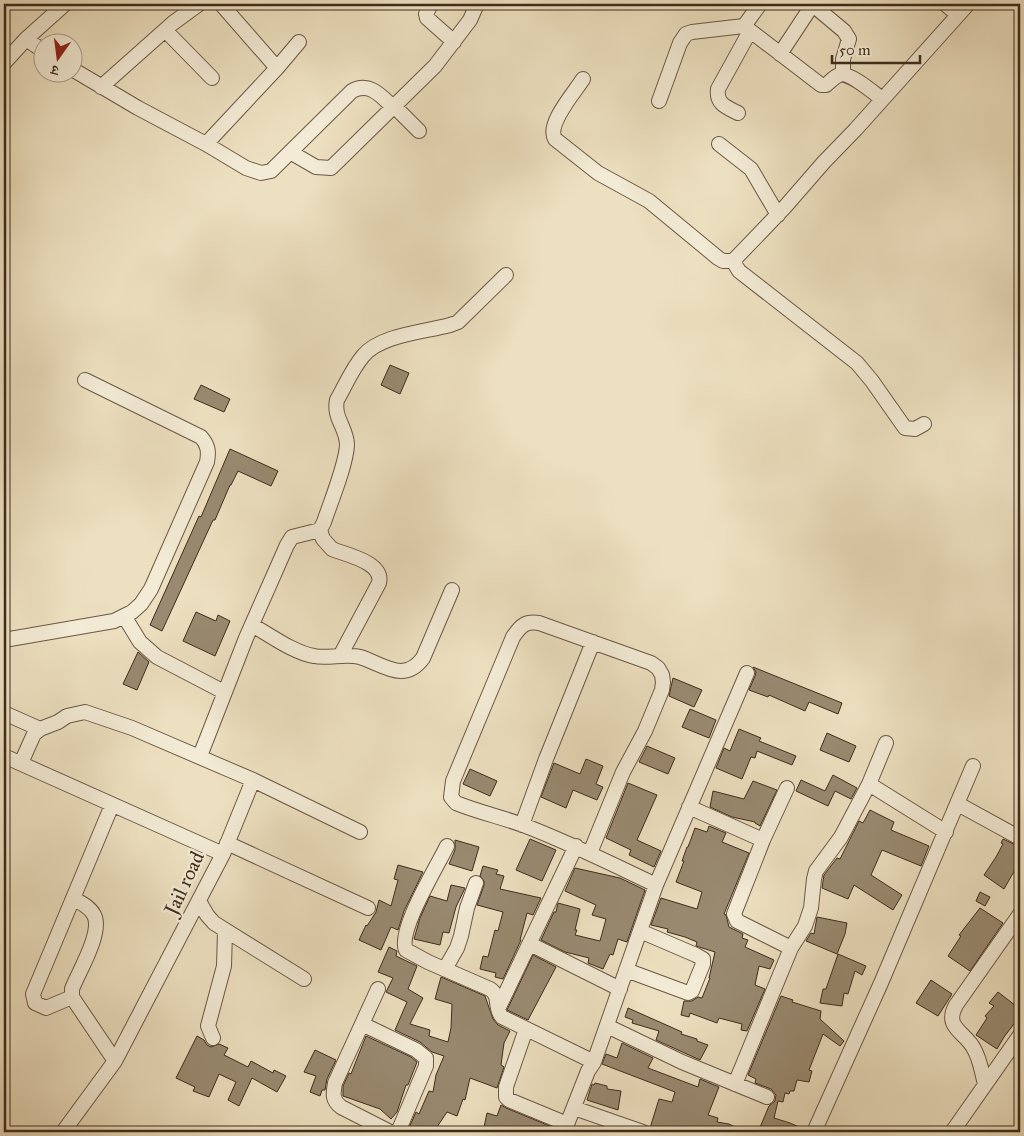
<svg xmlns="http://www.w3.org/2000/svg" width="1024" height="1136" font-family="'IM FELL Great Primer','Noto Serif Devanagari',serif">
	<rect width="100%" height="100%" fill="#ede0c0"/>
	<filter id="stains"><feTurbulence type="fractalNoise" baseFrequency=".004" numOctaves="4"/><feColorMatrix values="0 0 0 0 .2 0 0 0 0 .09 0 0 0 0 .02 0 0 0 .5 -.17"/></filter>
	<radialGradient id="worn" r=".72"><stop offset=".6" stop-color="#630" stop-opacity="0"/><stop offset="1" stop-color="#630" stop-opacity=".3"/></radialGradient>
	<path fill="#998a71" stroke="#3e2c1c" d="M390 365 409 373 400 394 381 385Z
		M201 385 230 399 224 412 194 399Z
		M230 449 278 471 271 486 238 471 231 485H230L215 520H213L162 631 150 625 199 516 201 517Z
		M196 612 216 621 218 615 230 621 215 656 183 641Z
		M138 652 149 662 137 690 123 684Z
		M753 667 842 703 838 714 809 702 805 711 769 695 768 697 749 690 755 676 756 672Z
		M673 678 702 690 694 707 669 696Z
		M690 709 716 720 709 738 682 727Z
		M739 729 761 738 759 741 796 756 792 765 757 751 755 758 751 757 742 779 716 768 724 748 730 751Z
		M827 733 856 746 849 762 820 750Z
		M647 746 675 758 668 774 639 762Z
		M586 759 603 766 596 784 603 787 597 800 573 790 566 808 541 797 554 763 580 774Z
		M470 769 497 781 490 796 463 784Z
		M833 775 857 788 851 799 835 791 828 806 796 791 801 780 825 791Z
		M753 781 777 790 760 826 755 823V822L732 817 710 807 713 791 744 799Z
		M628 783 657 795 637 840 661 851 654 867 629 855 631 850 606 838Z
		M870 810 894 822 891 830 929 846 921 866 882 850 871 875 902 895 893 910 854 885 848 899 822 888 824 875 837 858 840 859 859 821 863 823Z
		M709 826 726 833 722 842 749 853 724 914 726 915 729 927 743 934 742 938 748 940 745 947 774 960 770 969 759 966 755 985 765 989 747 1031 741 1030 742 1024 719 1018 717 1023 690 1013 689 1017 681 1015 684 1001H692L698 997 702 998 710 978H709L715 952 696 946 697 942 685 937 667 932 668 929 651 925 661 898 697 909 702 892 676 882 684 861H682L687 847H688L695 828 707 832Z
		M530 839 556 850 542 881 516 870Z
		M1003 839 1020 847V861L1004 889 984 875 996 857 1003 844 1001 843Z
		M455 840 479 847 472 871 449 864 455 850Z
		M398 865 423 872 404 911 398 930 391 927 381 950 359 940 366 925 367 926 376 912 379 900 391 906 398 880 394 879Z
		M483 866 498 870 496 874 504 876 500 889 541 898 533 915 527 913 520 940H521L503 979 495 977 496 973 480 969 483 956 488 957 495 930 498 931 503 912 477 905 484 885V881L480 876Z
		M575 868 620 878 645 890 627 942 618 939 613 955 610 954 603 969 588 963 589 958 565 952 541 940 554 912H556L558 903 580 909 575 930H577L575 935 600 941 606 919 592 915 596 905 565 891Z
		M451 885 465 888 456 907 449 933 443 932 440 945 414 939 420 918 430 896 447 901Z
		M980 892 990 897 985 906 976 901Z
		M980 908 1003 923 970 971 948 956 961 936 959 935Z
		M817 917 847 923 845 934 837 954 806 941 811 933 814 934Z
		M389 947 397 951 396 956 417 966 408 989 423 998 410 1024 430 1030 429 1036 448 1042 451 1028 452 1004 435 999 441 977 485 996 493 1019 498 1025 510 1031 504 1043 501 1065 504 1067 497 1088 470 1078 465 1100 463 1099 457 1116 447 1112 437 1127 436 1132H407L416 1112 419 1114 429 1091 433 1092 436 1075 444 1056 432 1052 420 1042 395 1030 407 1002 386 992 393 978 378 972Z
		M838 954 866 966 862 975 855 971 848 994 844 993 842 1006 820 1003 823 989H826Z
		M533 955 556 967 528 1020 507 1010Z
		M931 980 952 994 938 1016 916 1003Z
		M998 992 1020 1009V1016L1004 1037 997 1049 976 1035 987 1018 985 1016 994 1006 989 1003Z
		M781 996 793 1000 792 1002 821 1011 820 1019 844 1041 840 1046 823 1034 809 1070 812 1071 809 1082 797 1080 794 1091H790L789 1094 785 1093 783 1102 778 1101 774 1118 790 1123 806 1130 805 1132H758L769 1106 775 1101 776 1095 771 1089 755 1083 756 1079 748 1075Z
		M628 1008 682 1032 681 1034 697 1039V1041L708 1045 700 1060 656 1040 659 1031 632 1023 633 1020 625 1017Z
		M197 1036 204 1040 207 1045 211 1047 219 1044 228 1048 224 1055 248 1067 251 1061 273 1073 274 1070 286 1076 277 1092 252 1078 239 1106 228 1100 236 1082 219 1074 209 1097 193 1091 195 1087 176 1078Z
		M366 1036 411 1057 417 1062 408 1085H406L397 1112 391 1119 380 1109 343 1096V1086L349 1073 351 1074Z
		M622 1043 653 1058 648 1068 698 1087 700 1079 719 1087 708 1115 718 1118 717 1122 729 1124 745 1132H652L650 1128 659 1099 672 1102 675 1092 602 1064 606 1054 617 1058Z
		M315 1050 336 1060 327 1079 325 1090H322L320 1096 310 1092 316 1076 304 1072Z
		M595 1083 607 1086V1089L621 1091 618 1110 587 1100 592 1084 594 1085Z
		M501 1105 506 1108 552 1127 550 1132H483L487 1113 497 1116Z"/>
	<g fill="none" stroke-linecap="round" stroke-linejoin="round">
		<g stroke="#6a5945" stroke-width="16">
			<path id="minor" d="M431 4 426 14 427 18 454 42
				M760 4 744 26 821 85H826C830 82 834 77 839 75 848 71 874 93 882 99
				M945 4 958 15
				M813 5 844 31 849 39 843 59V74
				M165 30 212 78
				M26 39 42 50
				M780 54 813 4
				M4 63 26 39 65 4
				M277 68 299 42
				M72 69 138 108 206 144 246 168 261 173 271 171 352 91C370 81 382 97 394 108L395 107 419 131
				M583 79C575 92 546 124 555 139L598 173 649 201 718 258 723 261H733L784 208 824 162 856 129 968 4
				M101 87 173 23 199 4
				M659 101 680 43 686 34 692 32 744 26
				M738 113C726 107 716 104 718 89L750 31
				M206 144 277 68 221 4
				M719 144 751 169 778 215
				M290 152 316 167 331 168 435 66 470 20 477 4
				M733 261 739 271 857 363 872 381 905 428 915 429 924 424
				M320 530 323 539 332 549C346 555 384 562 379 583L340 656
				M124 616 140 642 157 657 224 692
				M252 625C270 635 294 653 314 656 329 659 345 653 360 657 383 664 404 684 423 658L452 590
				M4 640 114 621 132 612 141 604 151 589 207 462C209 451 208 445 201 437L85 380
				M4 713 40 729
				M4 756 223 854 115 1061 63 1132
				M200 756 246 638 287 545 292 537 320 530 324 522C331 501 346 465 347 445 347 428 333 418 337 400 345 386 352 369 363 356 380 335 424 332 450 325L458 322 506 275
				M21 763 34 734 40 729 58 722 67 716 85 712 132 728 253 780 223 854
				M253 780 360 832
				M869 784 946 832
				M958 804 1020 838
				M689 807 763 840 734 914 737 921 791 948
				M522 825 546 759 593 642
				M763 840 787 788
				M227 843 368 908
				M447 846C437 867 397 931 406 950L428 962 490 989C501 996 494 1009 502 1017L594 1062
				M590 853 623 772 645 731 662 690 663 682 662 675 658 668 651 663 539 623C526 621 521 625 513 637L453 781 451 797 456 803C478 812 501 817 523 825 568 842 612 864 656 885
				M73 898C81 903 90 907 94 915 103 932 79 971 72 989V997L115 1061
				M199 901 207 915 214 923 304 979
				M530 944 620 989
				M445 969 457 948 461 936 467 908 476 883
				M626 970 688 993 692 991 703 964V959L696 955 640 931
				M378 989 335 1083C333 1094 332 1100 341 1107L390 1132
				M72 997 46 1008 35 1003 33 994 112 805
				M499 1007 576 846
				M362 1024 416 1050 426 1058V1066L398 1132
				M607 1026 682 1062 767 1097
				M526 1029 506 1087V1097L509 1100 567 1124
				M213 1038 208 1026 224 966 225 931
				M735 1084 791 948 805 926 811 908 814 879 816 871 841 837 869 784 886 743
				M985 1084C982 1073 980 1059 974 1049 966 1032 943 1028 956 1005L1020 914
				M574 1108 643 1132
				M564 1132 588 1071 594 1062 656 885 747 673
				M814 1132 881 983 973 766
				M952 1132 1020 1035"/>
		</g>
		<use href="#minor" stroke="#f3ebd6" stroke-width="14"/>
	</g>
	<g text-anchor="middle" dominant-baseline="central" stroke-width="5" stroke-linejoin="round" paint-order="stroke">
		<g font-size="20" fill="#3e2c1c" stroke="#f3ebd6">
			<text transform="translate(184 883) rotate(-65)">Jail road</text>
		</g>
	</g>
	<rect width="1024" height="1136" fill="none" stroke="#ede0c0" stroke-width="20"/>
	<rect x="5" y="5" width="1014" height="1126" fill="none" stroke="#3e2c1c" stroke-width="2.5"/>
	<rect x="10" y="10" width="1004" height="1116" fill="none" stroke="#3e2c1c"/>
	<g transform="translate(58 58) rotate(194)"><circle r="24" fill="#f3ebd6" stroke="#ab9f8c"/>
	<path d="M0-4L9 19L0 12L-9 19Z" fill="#8f2418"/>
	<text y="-8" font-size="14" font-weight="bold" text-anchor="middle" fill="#3e2c1c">उ</text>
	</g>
	<path d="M832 55v8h88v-8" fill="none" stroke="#3e2c1c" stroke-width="2.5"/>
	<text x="839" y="55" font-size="15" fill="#3e2c1c" stroke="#f3ebd6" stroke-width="4" paint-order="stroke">50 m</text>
	<rect width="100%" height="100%" filter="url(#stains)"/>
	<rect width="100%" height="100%" fill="url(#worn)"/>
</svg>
